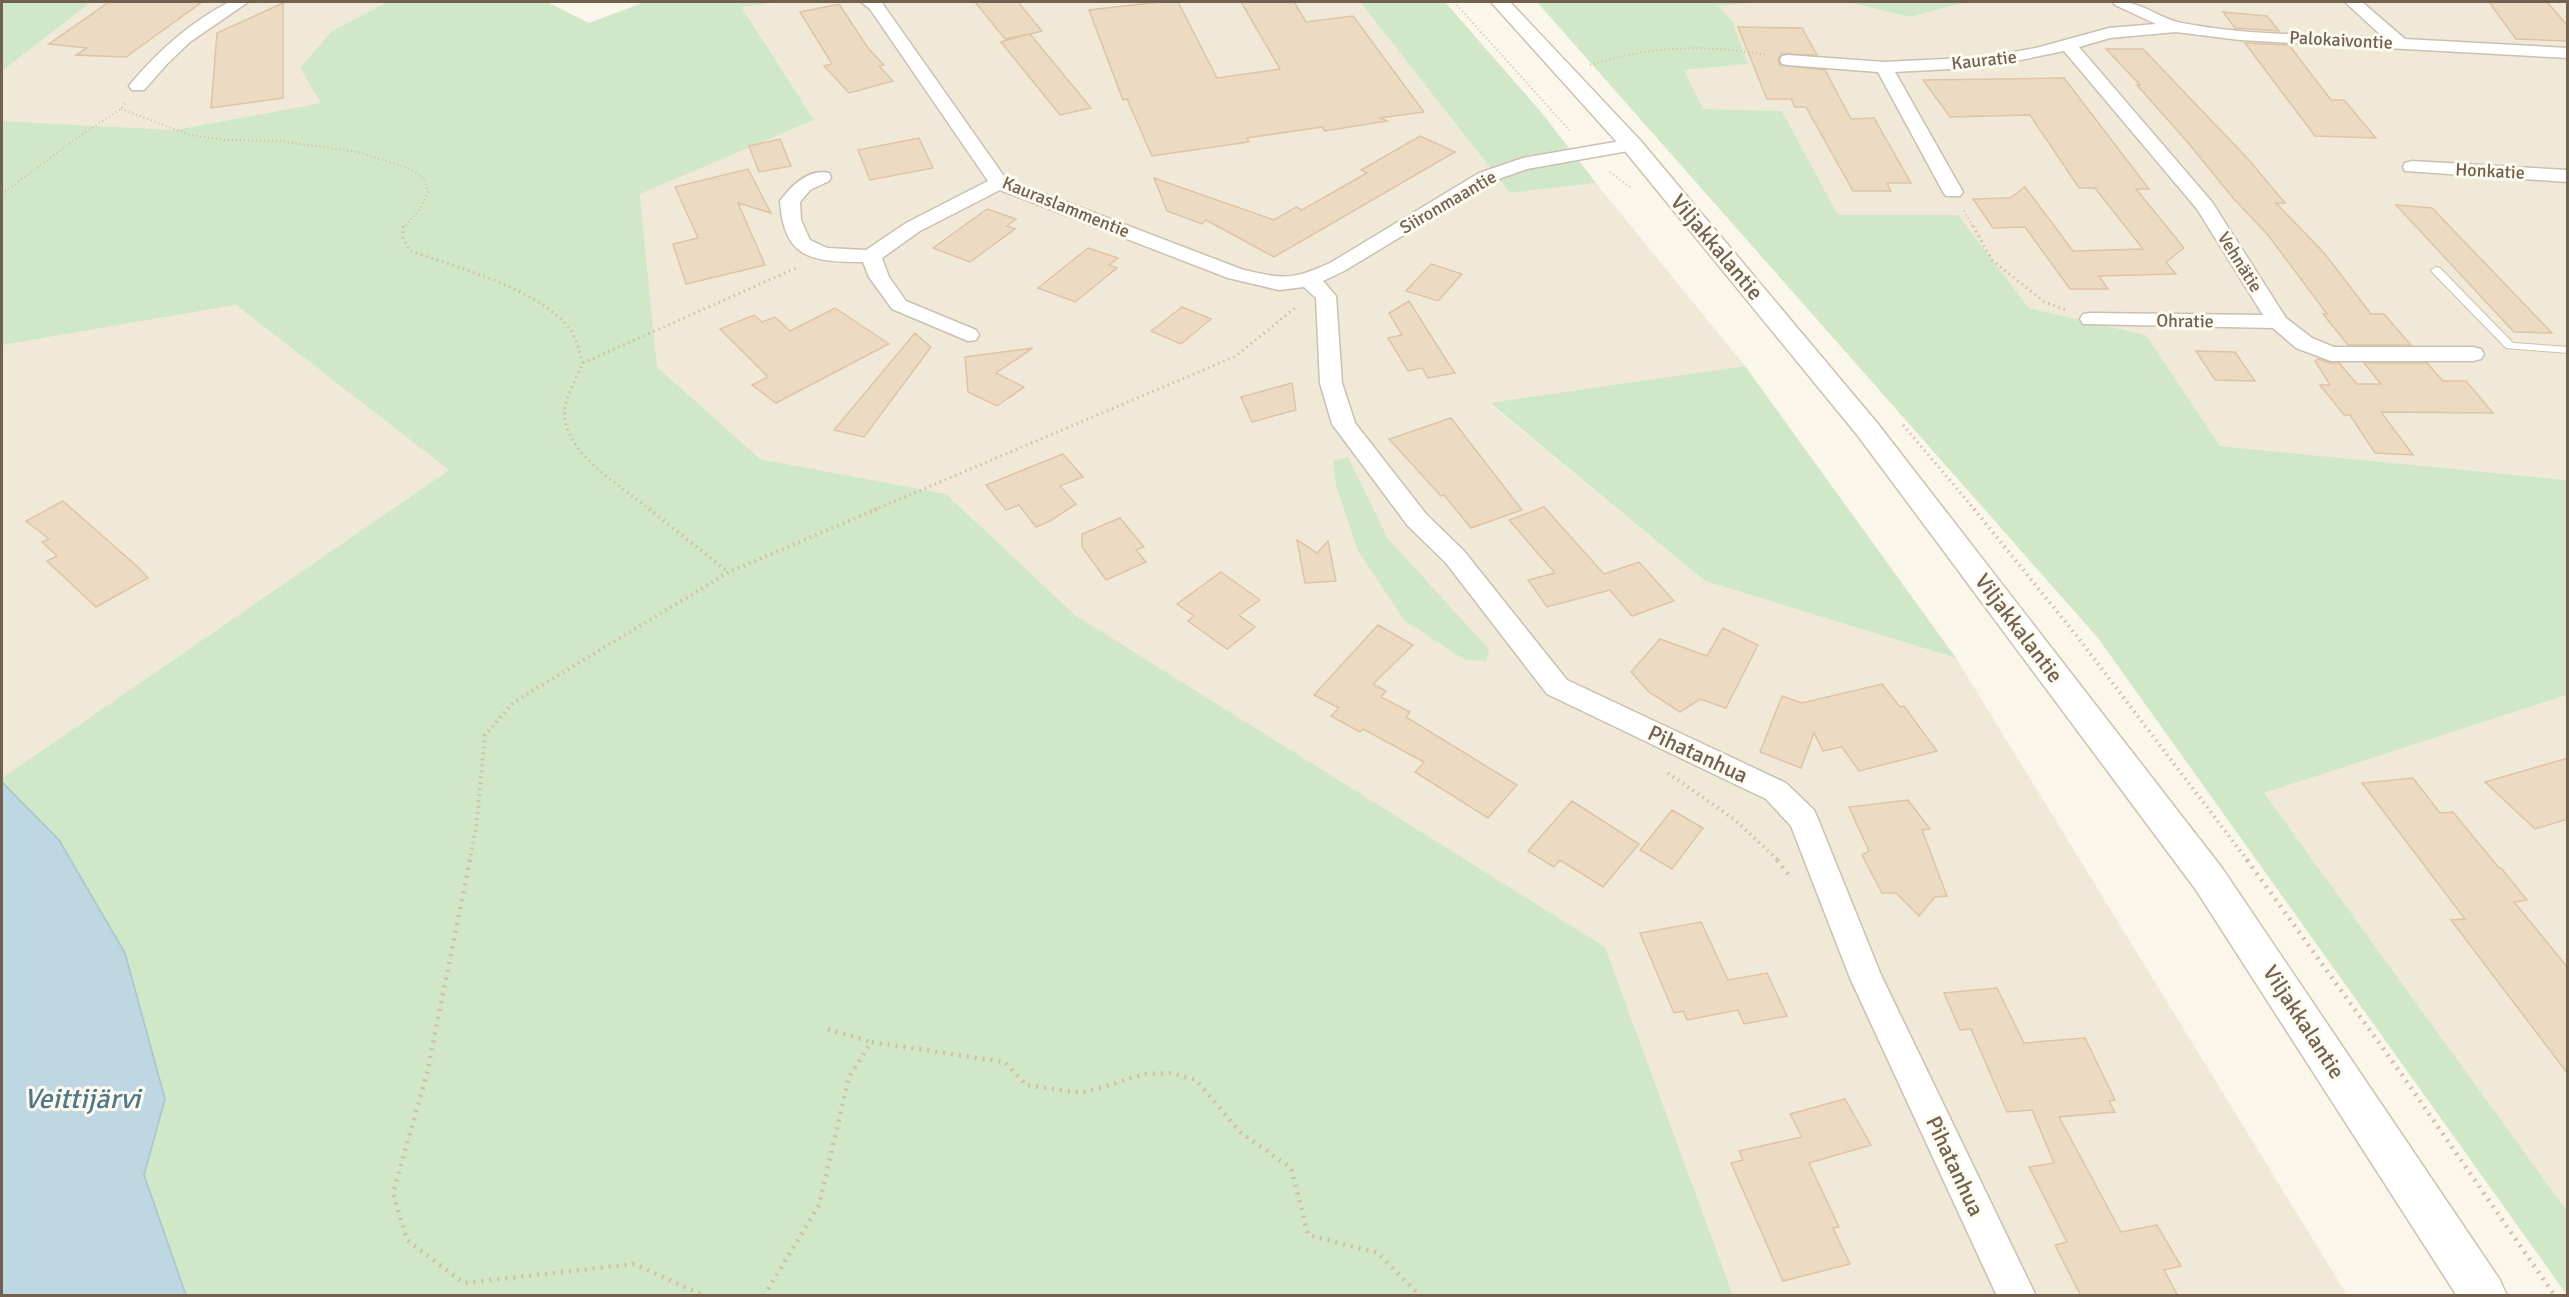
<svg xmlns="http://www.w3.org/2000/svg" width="2569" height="1297" font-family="Signika,sans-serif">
	<rect width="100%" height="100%" fill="#faf6e9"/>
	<path fill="#f1e9d8" d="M91 2H387L332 31 322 103 175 130 2 121V71Z
		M782 2H1360L1510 193 1596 183 1745 366 1490 404 1705 581 1956 658 2347 1295H1733L1605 947 1074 615 946 494 760 460 657 367 640 194 814 120 742 6Z
		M1760 2H1847L1910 17 1967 2H2567V480L2220 446 2146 335 2029 308 1958 215H1838L1782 111 1703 110 1684 70 1747 64 1718 5Z
		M236 305 449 470 2 778V345Z
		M2567 695V1211L2264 793Z"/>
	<path fill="#d0e7c8" d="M2 2H91L2 71Z
		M387 2H547L589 23 645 2H779L742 7 814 120 640 194 657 367 760 459 946 494 1075 615 1605 947 1733 1295H186L144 1175 165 1099 59 840 2 782V778L449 470 236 305 2 345V121L175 130 321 103 300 68 332 31Z
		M1360 2H1445L1541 112 1596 183 1510 193Z
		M1537 2H1760L1718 6 1732 21 1748 64 1684 70 1703 109 1782 111 1838 215H1958L2029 308 2146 335 2220 446 2567 480V695L2264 793 2567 1211V1295L2098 638Z
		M1847 2H1967L1910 17Z
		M1745 366 1956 658 1705 581 1490 403Z
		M1348 457 1388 539 1489 649 1486 661 1465 660 1404 620 1358 551 1336 485 1333 461Z"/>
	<path fill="#bfd7e2" stroke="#a6c5d3" stroke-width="1.5" d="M2 782 59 840 125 953 165 1099 144 1175 186 1295H2Z"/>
	<path fill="#eddac3" stroke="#dec4a5" stroke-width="1.5" d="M109 2H202L126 57 76 55 87 48 49 44Z
		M975 2H1018L1042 31 1030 34 1091 108 1060 115 1001 42 1029 34 1005 39Z
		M1160 2H1178L1217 78 1280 69 1241 2H1294L1306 22 1353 16 1424 112 1380 118 1387 121 1325 131 1322 127 1247 138 1249 142 1152 156 1127 99 1123 100 1089 10Z
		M2489 2H2547L2568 26V41L2516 39Z
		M283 3V98L211 108 217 33Z
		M839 4 868 48 884 65 879 66 893 81 849 93 824 66 832 64 800 12Z
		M2223 12 2267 16 2279 31 2235 28Z
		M1738 27 1802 28 1817 55 1782 54 1778 59 1780 65 1825 70 1851 119 1874 118 1911 183H1887L1891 191H1853L1806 107H1795L1791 99H1767Z
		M2245 43 2289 45 2331 100H2344L2376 138 2315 136Z
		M2106 49H2143L2249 160 2285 203H2276L2325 254 2371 314H2384L2411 345H2348L2323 314H2327L2268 235 2233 198 2190 145 2137 85H2140Z
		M2064 78 2149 189H2136L2184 248 2166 262 2176 274 2099 276 2108 289H2070L2025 227 1993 228 1973 199 2010 198 2025 187 2073 251 2143 249 2095 188H2079L2030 115 1950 117 1923 80Z
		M1420 136 1455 152 1274 257 1206 220 1202 224 1167 211 1154 178 1274 220 1296 207 1302 210 1367 173 1361 170Z
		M919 138 933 168 870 180 858 150Z
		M780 139 791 166 759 172 749 146Z
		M748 169 771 213 738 203 765 265 686 284 673 244 698 238 675 187Z
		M2396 205 2432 208 2552 333 2514 332Z
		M987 209 1016 219 1007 226 1015 229 970 262 933 248Z
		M1088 248 1118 258 1109 265 1117 268 1075 302 1038 288Z
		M1431 264 1462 274 1438 301 1406 291Z
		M1409 301 1445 358 1455 373 1428 378 1422 368 1408 371 1388 338 1402 335 1389 313Z
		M1182 307 1211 319 1181 344 1151 331Z
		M835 308 889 344 776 403 752 385 768 377 720 329 754 315 762 322 775 317 790 331Z
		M915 333 931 347 864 437 834 430Z
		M1033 348 996 373 1024 387 997 406 968 392 965 357Z
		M2196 351 2235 352 2255 381 2215 380Z
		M2318 359 2330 363H2339L2357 384H2381L2364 363H2427L2443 381H2466L2493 413 2381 412 2413 455 2375 453 2350 415H2344L2320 385H2330L2315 361Z
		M1292 383 1296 410 1252 422 1241 397Z
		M1451 418 1522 510 1471 528 1444 495 1441 496 1389 439Z
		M1063 454 1083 477 1060 486 1076 504 1050 521 1036 527 1019 505 1006 510 986 485Z
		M63 501 140 569 148 578 96 607 47 561 57 556 42 542 49 539 26 521Z
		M1544 507 1604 574 1639 562 1674 601 1632 616 1610 590 1547 607 1528 580 1555 573 1509 520Z
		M1120 518 1144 547 1136 550 1146 562 1106 580 1082 547V534Z
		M1297 540 1317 553 1328 541 1336 581 1305 583Z
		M1221 572 1260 600 1239 615 1255 627 1227 649 1188 621 1194 616 1177 604Z
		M1378 625 1413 645 1373 684 1386 691 1381 697 1410 712 1406 717 1517 785 1488 818 1415 772 1424 762 1363 729 1360 732 1331 716 1339 708 1314 695Z
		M1723 628 1758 645 1726 708 1700 699 1680 712 1649 692 1631 672 1660 639 1707 656Z
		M1882 684 1900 707 1904 706 1937 751 1859 771 1842 747 1823 751 1814 733 1801 768 1760 752 1782 696 1802 703Z
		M2568 758V819L2535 829 2485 782Z
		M2413 778 2440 813 2453 812 2499 868H2501L2527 900 2514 902 2568 968V1074L2451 920 2465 919 2362 783Z
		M1908 800 1930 829 1922 830 1947 896 1935 897 1919 916 1896 893H1882L1862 855 1869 851 1849 807Z
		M1572 801 1639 844 1603 887 1560 860 1554 867 1528 851Z
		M1672 810 1703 828 1672 869 1640 850Z
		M1701 922 1728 980 1767 973 1787 1016 1744 1024 1738 1010 1687 1020 1683 1011 1674 1013 1640 933Z
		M1997 988 2024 1043 2085 1038 2115 1100 2109 1101 2115 1112 2059 1117 2121 1232 2157 1225 2181 1266 2164 1270 2178 1296H2081L2055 1245 2067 1242 2029 1167 2054 1163 2032 1110 2007 1112 1971 1029 1960 1030 1944 993Z
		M1845 1099 1871 1145 1809 1163 1839 1227 1833 1228 1850 1264 1783 1281 1731 1163 1743 1160 1739 1151 1802 1137 1790 1114Z"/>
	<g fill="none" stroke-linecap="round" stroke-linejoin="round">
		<g stroke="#cbc0b0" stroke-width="2">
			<path id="lane" d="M2436 267 2440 268 2513 343 2568 347V353L2506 348 2432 272 2431 270Z"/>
		</g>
		<g stroke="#cbc0b0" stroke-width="3">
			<path id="street" d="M229 2H248L190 42 167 64 144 90H132L129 86 132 82C160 49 191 22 229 2Z
				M861 2 882 3 1006 179 1241 269C1283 279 1290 281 1330 263L1479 173 1523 158 1632 139 1639 141 1641 145 1639 149 1527 169 1493 181 1344 271 1323 281 1336 296 1342 383 1355 423 1426 514 1464 551 1567 680 1786 783 1814 810 1818 819 1881 975 2036 1296H1997L1850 978 1791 826 1766 799 1547 694 1446 563 1408 526 1332 424 1320 383 1316 298 1304 287 1279 290 1228 278 1000 190 920 231 882 258 889 277 906 301 976 330 979 335 976 340 968 341 892 309 869 277 863 262C812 262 784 259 780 201 791 186 809 168 829 173L831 177 829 181 810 190 800 202 801 220 810 240 827 248 866 250 906 223 988 181 870 9Z
				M2113 2C2142 0 2156 18 2182 23 2248 36 2318 34 2384 38L2345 2H2362L2405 39 2568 48V58L2240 40 2176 32 2110 38 2079 47 2212 202 2286 318 2312 338 2334 347H2473L2481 349 2484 354 2481 359 2473 361H2331L2296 348 2273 328 2083 324 2080 319 2083 314 2091 313 2263 315 2197 209 2064 51 1986 67 1895 72 1963 192 1960 196H1946L1943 192 1878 72 1788 65 1782 64 1780 60 1782 56 1788 55 1884 62 1986 57 2036 48 2109 28 2156 24 2115 5Z
				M2412 161 2568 170V182L2405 171 2403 167 2405 163Z"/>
		</g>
		<g stroke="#cec1ad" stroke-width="3">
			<path id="secondary" d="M1491 2H1510L1640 140 1878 424 2222 868 2500 1280 2507 1296H2457L2196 890 1858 436 1624 150Z"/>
		</g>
		<path stroke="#d2bea6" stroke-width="2" stroke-dasharray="1 3" stroke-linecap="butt" d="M1454 2 1571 132
			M1590 65C1648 46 1706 44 1766 55
			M121 109 190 135 226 140 280 141 358 152 410 169 424 179 428 192 420 209 403 228
			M1610 172 1630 187
			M2 194 81 135 121 109 126 102
			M1964 211 1974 228"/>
		<path stroke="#d2bea6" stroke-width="3" stroke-dasharray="1.5 4" stroke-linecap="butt" d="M403 226V238L410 251C457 267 539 289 570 329 577 338 579 352 583 363 577 377 568 391 565 407 558 450 622 487 651 510
			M1973 226 1992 260 2043 301 2068 311
			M583 363 796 268
			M1903 425 1975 510
			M874 510 1236 356 1296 307"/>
		<path stroke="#d2bea6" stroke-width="4" stroke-dasharray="1.5 4.5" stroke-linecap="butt" d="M649 509 728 572
			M1974 509 2076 635 2248 861
			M1668 773 1735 820 1779 861
			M469 861 476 829 485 735 514 702 729 572 877 509"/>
		<path stroke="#d2bea6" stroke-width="4.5" stroke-dasharray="2 6" stroke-linecap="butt" d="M470 860 427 1073 393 1193 407 1240 464 1283 634 1264 705 1296
			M1777 860 1791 878
			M2247 860 2400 1072 2555 1296
			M828 1029 871 1042
			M764 1296 819 1205 849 1077 871 1042 1005 1062 1026 1085 1082 1093 1145 1074 1171 1073 1196 1080 1240 1132 1291 1168 1308 1235 1378 1253 1420 1296"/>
		<use href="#lane" fill="#fff" fill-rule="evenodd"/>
		<use href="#street" fill="#fff" fill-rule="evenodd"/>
		<use href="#secondary" fill="#fff" fill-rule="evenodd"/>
	</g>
	<g text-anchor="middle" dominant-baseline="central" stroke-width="6" stroke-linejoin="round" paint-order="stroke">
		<g font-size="18" fill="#72614f" stroke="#fdfaef">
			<text transform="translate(2341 40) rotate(3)">Palokaivontie</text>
			<text transform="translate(1984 60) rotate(-6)">Kauratie</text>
			<text transform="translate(2490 171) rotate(3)">Honkatie</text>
			<text transform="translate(1448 202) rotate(-30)">Siironmaantie</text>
			<text transform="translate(1066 207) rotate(22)">Kauraslammentie</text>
			<text transform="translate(2240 262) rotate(58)">Vehnätie</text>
			<text transform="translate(2185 321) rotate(1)">Ohratie</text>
		</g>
		<g font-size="22" fill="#72614f" stroke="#fdfaef">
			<text transform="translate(1717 247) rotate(50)">Viljakkalantie</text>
			<text transform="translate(2019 628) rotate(53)">Viljakkalantie</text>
			<text transform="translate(1698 754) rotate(25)">Pihatanhua</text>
			<text transform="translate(2304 1022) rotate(57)">Viljakkalantie</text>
			<text transform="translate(1955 1166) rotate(65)">Pihatanhua</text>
		</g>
		<g font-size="28" font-style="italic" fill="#4e778a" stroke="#fdfaef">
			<text x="82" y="1099">Veittijärvi</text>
		</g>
	</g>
	<rect width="2569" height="1297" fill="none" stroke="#72614f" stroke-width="6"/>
</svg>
